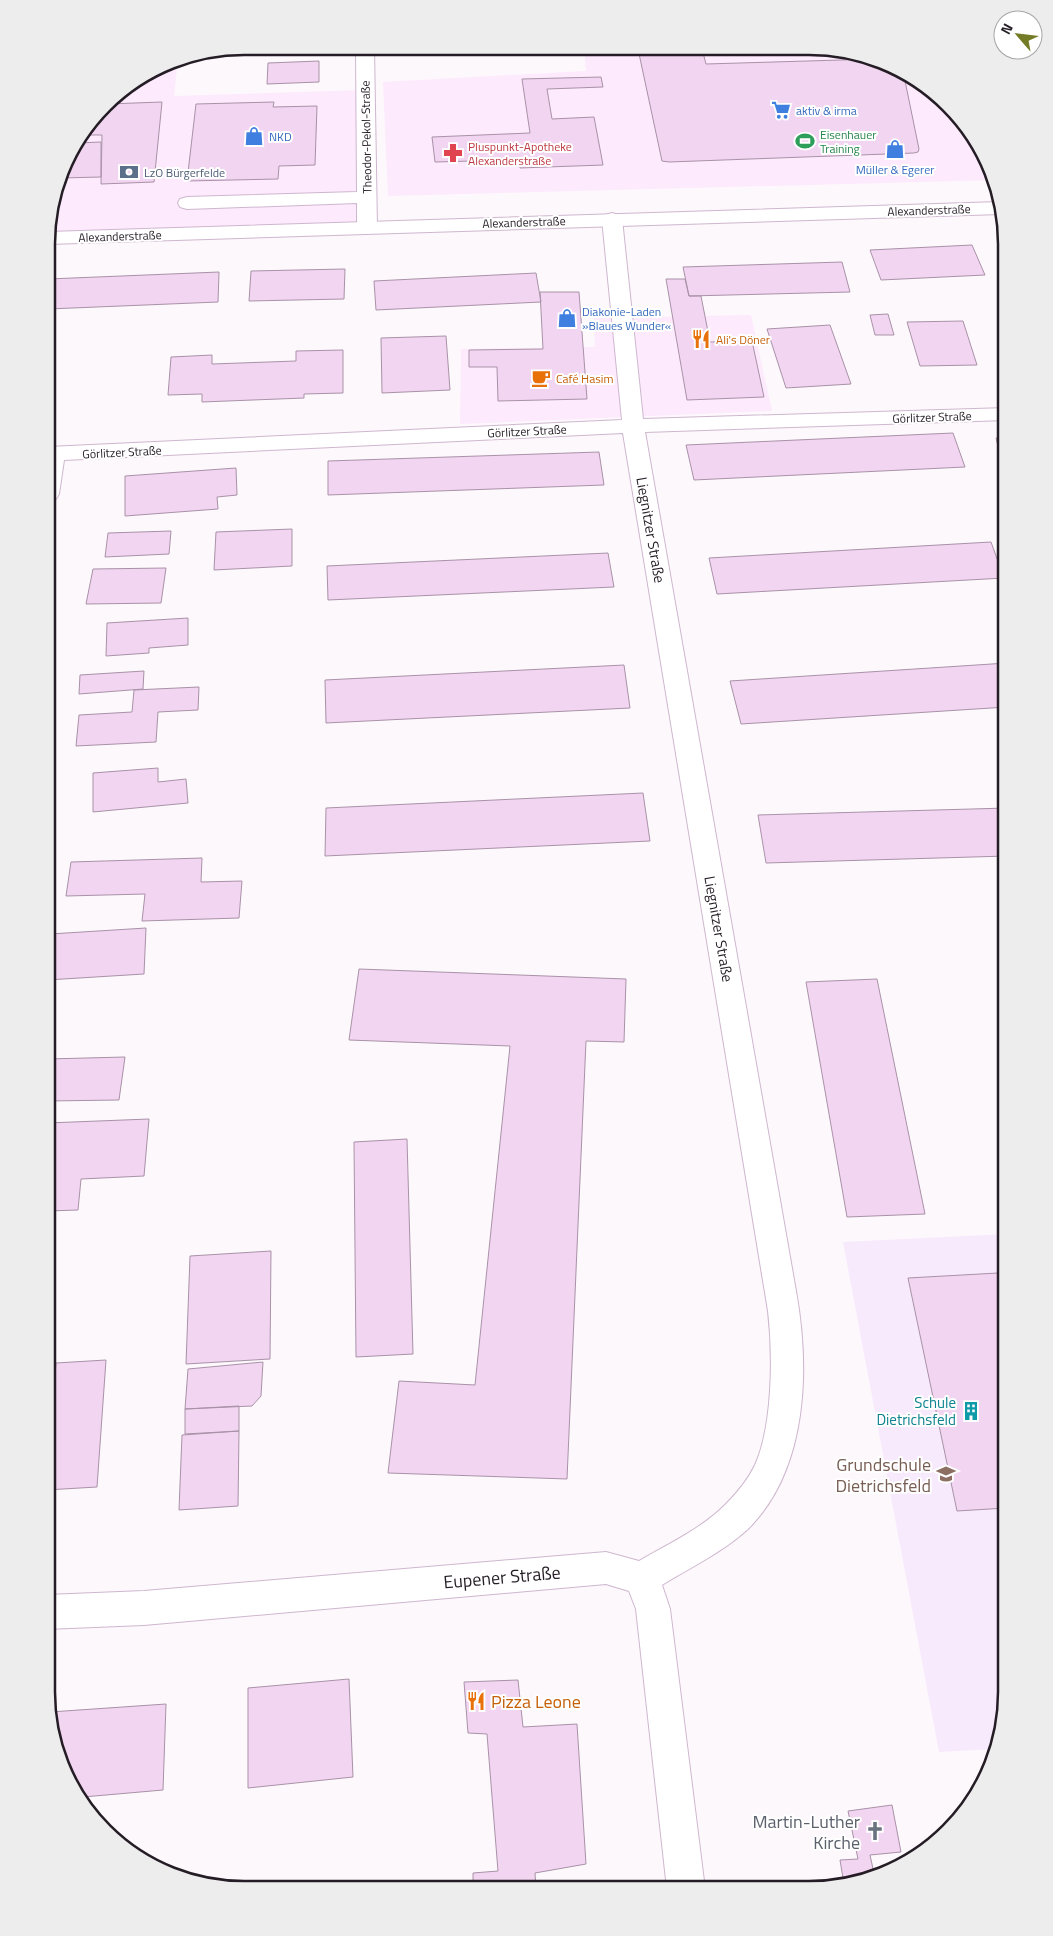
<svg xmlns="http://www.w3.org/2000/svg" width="1053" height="1936" font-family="'Titillium Web',sans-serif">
	<rect width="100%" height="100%" fill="#fdf8fc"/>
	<path fill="#fdeafd" d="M584 48 848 50 896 66 939 95 973 134 996 180 388 196 383 82 586 71Z
		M178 59 174 96 366 90 367 228 48 237V218L67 156 113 95 168 61Z
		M751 315 772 411 460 424 461 349 595 347 594 318Z"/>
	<path fill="#f8eafd" d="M1006 1234V1706L996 1749 939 1752 843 1242Z"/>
	<path fill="#f2d5f1" stroke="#a992a8" d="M244 46 310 47 233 48Z
		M465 48H566V51L466 54Z
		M638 49H702L706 64 875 59 896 66 903 71 919 149 918 152 914 153 669 162 662 161Z
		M319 61V82L267 84 268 63Z
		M601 77 603 87 547 89 552 119 594 117 603 165 520 168V163L472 165V161L435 162 432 137 530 133 522 79Z
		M162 102 154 182 101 184 102 135H83L107 104Z
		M274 102 273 107 317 106 315 165 279 166 278 179 187 181 196 104Z
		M101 142V177L60 178 67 156 77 143Z
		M972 245 985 275 881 280 870 250Z
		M842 262 850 292 689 296 683 267Z
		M345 269 344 299 249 301 251 271Z
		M219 272 218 302 48 309V279Z
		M536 273 541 302 376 310 374 281Z
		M666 279H685L689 296H701L710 342 752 341 764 397 687 400Z
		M540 292H579L587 399 498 401 497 367H469V350L543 349Z
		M888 314 894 335H875L870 315Z
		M963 321 977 365 920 366 907 322Z
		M830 325 851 384 786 388 767 329Z
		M446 336 450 390 382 393 381 338Z
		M343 350V393L304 394V398L202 402V394L168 395 171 357 212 355V364L296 361V351Z
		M953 433 965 467 694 480 686 445Z
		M996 438H1007V471H1004Z
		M599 452 604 485 328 495V461Z
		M236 468 237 495 217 497 218 509 125 516V476Z
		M292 529V566L214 570 216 532Z
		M171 531 169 554 105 557 108 533Z
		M991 542 1004 578 717 594 709 558Z
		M608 553 614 587 328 600 327 566Z
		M166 568 161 603 86 604 93 569Z
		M188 618V645L149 648V653L106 656 107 623Z
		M1007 663V707L741 724 730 681Z
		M624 665 630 708 326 723 325 680Z
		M144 671 143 689 79 694 80 675Z
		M199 687 198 710 158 712 156 742 76 746 79 715 132 712 134 690Z
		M158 768V782L186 779 188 803 93 812V773Z
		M643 793 650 841 325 856 326 808Z
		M1007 808V856L766 863 758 815Z
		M202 858 201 882 242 881 239 918 142 921 145 894 66 896 71 862Z
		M146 928 144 974 47 980 50 934Z
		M359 969 626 979 624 1042 586 1041 567 1479 388 1473 399 1381 475 1385 510 1046 349 1040Z
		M877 979 925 1214 847 1217 806 982Z
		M125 1057 119 1100 47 1101V1059Z
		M149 1119 144 1176 81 1179 78 1210 47 1211V1123Z
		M407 1139 413 1354 356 1357 354 1142Z
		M271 1251 270 1359 186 1364 190 1256Z
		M998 1273 1006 1315V1508L957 1511 908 1278Z
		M106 1360 97 1487 46 1490 47 1414 52 1413 56 1363Z
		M263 1362 261 1396 252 1406 185 1409 188 1369Z
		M239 1406V1431L185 1434V1409Z
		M239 1431 238 1506 179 1510 182 1435Z
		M349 1679 353 1777 248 1788V1688Z
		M518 1680 523 1727 577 1724 586 1864 535 1873 536 1889H473V1873L498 1871 487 1734 468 1733 464 1682Z
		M166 1704 163 1790 83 1797 82 1805 57 1756 50 1712Z
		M892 1805 901 1852 870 1855 875 1878 844 1884 840 1860 858 1859 848 1811Z"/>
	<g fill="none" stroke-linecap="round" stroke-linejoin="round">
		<g stroke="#ceb7ce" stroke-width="2">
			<path id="minor" d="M356 47H374L377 228 374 232 367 234 360 232 357 228V203L187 209 180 207 178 203 180 199 187 197 357 192Z
				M612 213 619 215 622 219 643 419 1007 408V420L645 432 796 1291C810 1369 808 1469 748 1529 723 1552 691 1567 662 1585L670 1609 705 1889H667L636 1609 629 1591 606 1584 144 1625 46 1629V1595L144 1591 606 1552 639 1561C668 1544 701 1529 725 1505 736 1494 748 1480 755 1465 773 1425 773 1354 768 1311L623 433 64 460 59 494 56 499 48 501V447L622 420 602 219 605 215Z"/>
		</g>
		<g stroke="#ceb7ce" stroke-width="2">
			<path id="major" d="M1000 202 1001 214 48 244V232Z"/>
		</g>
		<use href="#minor" fill="#fff" fill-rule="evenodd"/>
		<use href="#major" fill="#fff" fill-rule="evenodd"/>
	</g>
	<defs>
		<g id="supermarket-bare" transform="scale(1.5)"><path d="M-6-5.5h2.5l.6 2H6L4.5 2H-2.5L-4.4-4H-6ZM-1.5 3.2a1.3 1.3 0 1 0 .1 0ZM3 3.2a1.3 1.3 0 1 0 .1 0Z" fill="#3f7fe0" stroke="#fff" stroke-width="2.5" paint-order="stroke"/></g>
		<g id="shop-bare" transform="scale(1.5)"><path d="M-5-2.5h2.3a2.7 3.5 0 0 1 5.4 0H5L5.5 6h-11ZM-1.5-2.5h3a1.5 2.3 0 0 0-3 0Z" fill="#3f7fe0" stroke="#fff" stroke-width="2.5" paint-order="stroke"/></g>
		<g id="stadium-bare" transform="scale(1.5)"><path d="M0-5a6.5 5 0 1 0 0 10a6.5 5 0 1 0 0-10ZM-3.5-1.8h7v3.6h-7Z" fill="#2e9e5b" stroke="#fff" stroke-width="2.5" paint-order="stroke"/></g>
		<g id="pharmacy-bare" transform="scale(1.5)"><path d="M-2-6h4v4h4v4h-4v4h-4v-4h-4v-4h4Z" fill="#e0444e" stroke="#fff" stroke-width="2.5" paint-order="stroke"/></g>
		<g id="bank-bare" transform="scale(1.5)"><path d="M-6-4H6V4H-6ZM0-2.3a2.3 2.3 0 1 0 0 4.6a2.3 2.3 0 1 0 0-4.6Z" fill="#5c6f8a" stroke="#fff" stroke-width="2.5" paint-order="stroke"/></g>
		<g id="restaurant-bare" transform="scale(1.5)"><path d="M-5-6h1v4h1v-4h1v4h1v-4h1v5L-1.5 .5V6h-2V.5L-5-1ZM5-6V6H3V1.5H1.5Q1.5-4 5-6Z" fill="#e8710a" stroke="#fff" stroke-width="2.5" paint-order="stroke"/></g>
		<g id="cafe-bare" transform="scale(1.5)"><path d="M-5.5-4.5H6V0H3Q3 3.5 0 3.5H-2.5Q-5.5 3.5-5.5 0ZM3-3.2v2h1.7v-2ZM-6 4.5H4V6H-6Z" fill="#e8710a" stroke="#fff" stroke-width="2.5" paint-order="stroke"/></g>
		<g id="building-bare" transform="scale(1.5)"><path d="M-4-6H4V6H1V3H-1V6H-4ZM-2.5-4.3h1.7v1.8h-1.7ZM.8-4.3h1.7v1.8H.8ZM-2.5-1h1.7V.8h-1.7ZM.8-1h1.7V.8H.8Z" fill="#0f9aa8" stroke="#fff" stroke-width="2.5" paint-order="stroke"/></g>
		<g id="school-bare" transform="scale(1.5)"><path d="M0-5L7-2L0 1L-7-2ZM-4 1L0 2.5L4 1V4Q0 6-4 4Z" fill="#8d6e63" stroke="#fff" stroke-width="2.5" paint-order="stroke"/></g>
		<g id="church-bare" transform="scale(1.5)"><path d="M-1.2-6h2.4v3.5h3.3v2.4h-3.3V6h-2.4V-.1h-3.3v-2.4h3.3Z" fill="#6b7280" stroke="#fff" stroke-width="2.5" paint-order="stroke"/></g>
	</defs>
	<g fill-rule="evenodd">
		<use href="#supermarket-bare" x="781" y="110"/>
		<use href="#shop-bare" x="254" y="136"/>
		<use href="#stadium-bare" x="805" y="141"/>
		<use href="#shop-bare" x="895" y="149"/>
		<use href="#pharmacy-bare" x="453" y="153"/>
		<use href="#bank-bare" x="129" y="172"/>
		<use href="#shop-bare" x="567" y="318"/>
		<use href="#restaurant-bare" x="701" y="339"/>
		<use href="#cafe-bare" x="541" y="378"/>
		<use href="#building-bare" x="971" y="1411"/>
		<use href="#school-bare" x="946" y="1474"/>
		<use href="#restaurant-bare" x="476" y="1701"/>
		<use href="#church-bare" x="875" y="1831"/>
	</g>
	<g text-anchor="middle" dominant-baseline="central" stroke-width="4" stroke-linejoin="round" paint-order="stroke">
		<g font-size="12" fill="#366cbe" stroke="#fff" text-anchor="start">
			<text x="796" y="110">aktiv &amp; irma</text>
			<text x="269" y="136">NKD</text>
			<text x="895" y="169" text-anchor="middle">Müller &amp; Egerer</text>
			<text x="582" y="311">Diakonie-Laden<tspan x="582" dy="14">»Blaues Wunder«</tspan></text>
		</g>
		<g font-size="12" fill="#27864d" stroke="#fff" text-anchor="start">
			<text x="820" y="134">Eisenhauer<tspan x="820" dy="14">Training</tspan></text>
		</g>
		<g font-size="12" fill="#251d25" stroke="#fff">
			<text transform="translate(366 137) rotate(-91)">Theodor-Pekol-Straße</text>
			<text transform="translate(929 210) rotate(-2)">Alexanderstraße</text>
			<text transform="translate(524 222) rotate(-2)">Alexanderstraße</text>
			<text transform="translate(120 236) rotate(-2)">Alexanderstraße</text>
			<text transform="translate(932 417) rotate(-2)">Görlitzer Straße</text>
			<text transform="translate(527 431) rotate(-3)">Görlitzer Straße</text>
			<text transform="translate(122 452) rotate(-3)">Görlitzer Straße</text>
		</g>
		<g font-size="12" fill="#be3a42" stroke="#fff" text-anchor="start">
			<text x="468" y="146">Pluspunkt-Apotheke<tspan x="468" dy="14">Alexanderstraße</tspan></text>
		</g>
		<g font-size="12" fill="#4e5e75" stroke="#fff" text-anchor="start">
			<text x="144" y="172">LzO Bürgerfelde</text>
		</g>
		<g font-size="12" fill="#c56008" stroke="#fff" text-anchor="start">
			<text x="716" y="339">Ali's Döner</text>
			<text x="556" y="378">Café Hasim</text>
		</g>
		<g font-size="15" fill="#251d25" stroke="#fff">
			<text transform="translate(651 530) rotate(80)">Liegnitzer Straße</text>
			<text transform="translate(719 929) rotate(80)">Liegnitzer Straße</text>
		</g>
		<g font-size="15" fill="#0d838f" stroke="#fff" text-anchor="end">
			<text x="956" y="1402">Schule<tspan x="956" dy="17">Dietrichsfeld</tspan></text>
		</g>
		<g font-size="18" fill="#785e54" stroke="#fff" text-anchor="end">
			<text x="931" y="1464">Grundschule<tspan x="931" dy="21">Dietrichsfeld</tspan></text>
		</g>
		<g font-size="18" fill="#251d25" stroke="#fff">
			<text transform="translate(502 1577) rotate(-5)">Eupener Straße</text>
		</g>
		<g font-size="18" fill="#c56008" stroke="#fff" text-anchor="start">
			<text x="491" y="1701">Pizza Leone</text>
		</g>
		<g font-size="18" fill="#5b616d" stroke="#fff" text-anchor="end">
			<text x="860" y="1821">Martin-Luther<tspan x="860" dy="21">Kirche</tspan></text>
		</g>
	</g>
	<path d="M0 0H1053V1936H0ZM244 55H809A189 189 0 0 1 998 244V1692A189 189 0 0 1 809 1881H244A189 189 0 0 1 55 1692V244A189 189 0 0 1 244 55Z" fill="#eeedee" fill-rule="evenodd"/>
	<path fill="none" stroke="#251d25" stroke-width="2.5" d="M244 55H809A189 189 0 0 1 998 244V1692A189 189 0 0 1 809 1881H244A189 189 0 0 1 55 1692V244A189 189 0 0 1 244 55Z"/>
	<g transform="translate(1018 35) rotate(298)"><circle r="24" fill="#ffffff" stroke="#a8a5a8"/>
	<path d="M0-4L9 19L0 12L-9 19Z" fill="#737b25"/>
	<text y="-8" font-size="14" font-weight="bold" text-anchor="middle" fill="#251d25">N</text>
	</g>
</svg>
